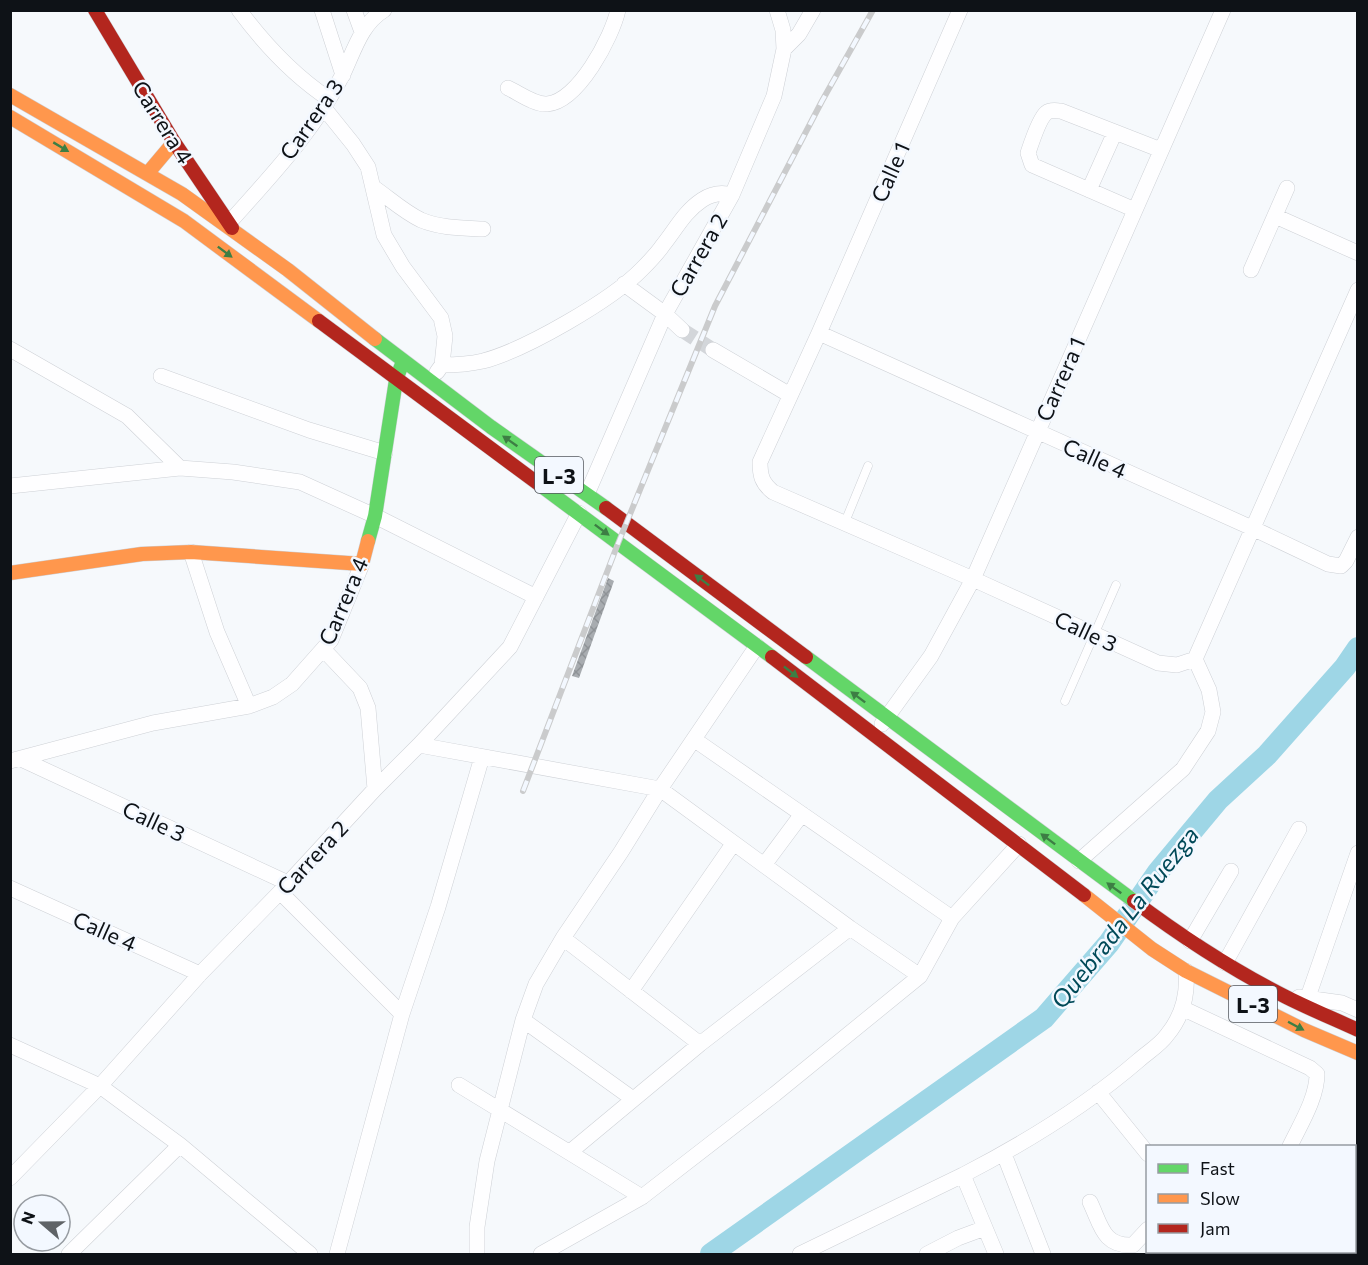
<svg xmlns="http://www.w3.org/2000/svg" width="1368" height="1265" font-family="Commissioner,sans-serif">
	<defs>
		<pattern id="building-cross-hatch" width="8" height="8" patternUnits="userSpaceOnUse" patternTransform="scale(1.5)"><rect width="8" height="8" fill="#a8acb0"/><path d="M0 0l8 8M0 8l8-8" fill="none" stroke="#8f9397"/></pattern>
	</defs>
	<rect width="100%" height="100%" fill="#f6f9fc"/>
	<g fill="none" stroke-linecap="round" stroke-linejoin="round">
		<path stroke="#9ed6e6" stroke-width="22" d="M711 1254 1044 1018 1109 943 1158 872 1218 800 1267 755 1345 667 1358 648"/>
	</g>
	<path fill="url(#building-cross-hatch)" d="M608 578 614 581 579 678 572 676Z"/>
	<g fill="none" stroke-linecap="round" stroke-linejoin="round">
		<path stroke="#d3d6da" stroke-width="15" stroke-dasharray="15 8" stroke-linecap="butt" d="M682 330 713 350"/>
		<g stroke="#ced1d6" stroke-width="9">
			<path id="lane" d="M845 522 868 466
				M1065 701 1116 585"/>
		</g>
		<g stroke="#ced1d6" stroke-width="16">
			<path id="street" d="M239 10C265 45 293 75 329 99
				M322 10 343 75
				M354 10 362 32
				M960 10 819 333 760 462C760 476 762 483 773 492L973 579 1158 663 1177 665 1195 659 1358 290
				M784 49 799 34 813 10
				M508 88C519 93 535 105 547 104 578 102 612 37 618 10
				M324 108 353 144 368 167 384 235 403 267 441 318 445 336 442 365 437 372
				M373 187C389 198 404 212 421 220 440 228 462 228 483 229
				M1089 190 1115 132
				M1135 210 1032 165 1028 153C1031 144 1039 119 1046 113 1051 109 1056 111 1061 111L1161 150
				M1275 216 1358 253
				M229 223C270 177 315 130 343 74 354 51 361 24 384 10
				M1251 270 1287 188
				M624 284 665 314 682 330
				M819 333 1252 528 1328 564 1341 566 1346 561 1358 537
				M10 349 127 416 180 468
				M713 350 790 395
				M442 365C456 365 470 364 483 361 525 350 612 300 642 269 649 262 657 254 663 245 676 229 684 212 702 200 711 194 721 192 732 195
				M161 376 309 430 385 453
				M10 486 180 468 233 472 300 482 375 516 536 597
				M587 494 665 314 732 195 774 96 784 49 783 30 777 10
				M191 552 217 632 249 706
				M324 650 360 688 368 708 375 789
				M882 724 931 656 973 579 1223 10
				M695 740 952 918
				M419 745 660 789 850 928 920 976
				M21 759 288 883
				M10 761 153 723 249 706 273 697 292 684 331 640 362 564
				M1079 861 1183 769 1208 731 1213 712 1209 690 1195 659
				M764 865 802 814
				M10 888 200 974
				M280 892 402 1014
				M563 938 700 1044
				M1190 941 1231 871
				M1225 963 1299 829
				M631 991 733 844
				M1299 997 1342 1003 1358 1010
				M1308 997 1358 853
				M1182 1008 1310 1068 1317 1074C1317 1098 1300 1125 1290 1146
				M523 1020 633 1099
				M10 1045 100 1086 180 1145 310 1254
				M459 1085 642 1197
				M1098 1092 1148 1154
				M570 1152 700 1044 850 928
				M1004 1154 1043 1254
				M963 1175C1025 1143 1087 1105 1139 1060 1148 1052 1160 1045 1167 1035 1182 1017 1188 994 1186 971
				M10 1178 100 1086 200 974 280 892 375 789 419 745 510 647 579 513
				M1090 1202C1101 1225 1103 1247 1133 1245L1148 1229
				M69 1254 180 1145
				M337 1254 402 1014 438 907 482 757
				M477 1254V1227L487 1161 523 1020 536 984 563 938 621 852 660 789 757 646
				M541 1254 642 1197 775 1094 920 976 952 918 1019 844
				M800 1254 963 1175 996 1254
				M927 1254 958 1238 985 1228
				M1242 1254 1243 1252"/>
		</g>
		<g stroke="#ced1d6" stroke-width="15">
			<path id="fast" d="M375 339 491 427 606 508
				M540 485 772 657
				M368 541 375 516 396 380 402 364
				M806 657 1134 901"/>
		</g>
		<g stroke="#ced1d6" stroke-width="15">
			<path id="slow" d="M10 95 182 194 288 270 375 339
				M10 117 184 221 319 321
				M147 174 174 142
				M10 573 142 554 191 552 362 564 368 541
				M1084 895 1152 949 1186 971 1304 1030 1358 1053"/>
		</g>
		<g stroke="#ced1d6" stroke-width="15">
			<path id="jam" d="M95 10 174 142 232 228
				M319 321 540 485
				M606 508 806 657
				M772 657 1084 895
				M1134 901C1182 937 1233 970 1286 997 1310 1009 1334 1019 1358 1030"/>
		</g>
		<use href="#lane" stroke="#fefeff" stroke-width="8"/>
		<use href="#street" stroke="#fefeff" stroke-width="15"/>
		<use href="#fast" stroke="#63d668" stroke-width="14"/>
		<use href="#slow" stroke="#ff974d" stroke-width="14"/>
		<use href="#jam" stroke="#b3261e" stroke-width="14"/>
		<g stroke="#cacbcc" stroke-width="6">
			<path id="rail" d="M523 791 617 546 715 306 822 101 873 10"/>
		</g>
		<use href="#rail" stroke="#f3f8ff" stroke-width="4" stroke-dasharray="11" stroke-linecap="butt"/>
	</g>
	<defs><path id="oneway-solid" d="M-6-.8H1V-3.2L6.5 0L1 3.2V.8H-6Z" transform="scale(1.5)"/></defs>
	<g fill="#3d7e44">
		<use href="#oneway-solid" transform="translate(61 147) rotate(31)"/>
		<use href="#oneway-solid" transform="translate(225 252) rotate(37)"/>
		<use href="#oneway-solid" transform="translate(510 441) rotate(-145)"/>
		<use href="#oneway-solid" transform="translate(602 530) rotate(37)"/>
		<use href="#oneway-solid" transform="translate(702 580) rotate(-143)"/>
		<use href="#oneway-solid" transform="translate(791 672) rotate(38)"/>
		<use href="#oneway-solid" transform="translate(858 697) rotate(-143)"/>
		<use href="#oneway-solid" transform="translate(1048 839) rotate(-143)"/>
		<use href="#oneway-solid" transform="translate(1114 888) rotate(-144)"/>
		<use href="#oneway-solid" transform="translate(1296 1026) rotate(28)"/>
	</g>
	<g text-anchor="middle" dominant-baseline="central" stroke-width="5" stroke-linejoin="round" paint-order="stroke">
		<g fill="#f3f8ff" stroke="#53575d" stroke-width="1.5">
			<rect x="535" y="457" width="48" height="36" rx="4.5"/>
			<rect x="1229" y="986" width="48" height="36" rx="4.5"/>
		</g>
		<g font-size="21" font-weight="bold" fill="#0e1217">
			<text x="559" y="475">L-3</text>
			<text x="1253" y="1004">L-3</text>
		</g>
		<g font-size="22" fill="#0e1217" stroke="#f3f8ff">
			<text transform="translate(311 119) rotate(-55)">Carrera 3</text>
			<text transform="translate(163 122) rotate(58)">Carrera 4</text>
			<text transform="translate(890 172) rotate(-66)">Calle 1</text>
			<text transform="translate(698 255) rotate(-60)">Carrera 2</text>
			<text transform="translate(1060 379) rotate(-66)">Carrera 1</text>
			<text transform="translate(1095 458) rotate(24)">Calle 4</text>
			<text transform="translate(343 601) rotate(-67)">Carrera 4</text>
			<text transform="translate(1086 631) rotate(25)">Calle 3</text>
			<text transform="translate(154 821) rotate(25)">Calle 3</text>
			<text transform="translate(312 857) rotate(-47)">Carrera 2</text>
			<text transform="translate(105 931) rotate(24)">Calle 4</text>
		</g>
		<g font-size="24" font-style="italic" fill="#004958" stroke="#f3f8ff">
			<text transform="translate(1124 917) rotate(-52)">Quebrada La Ruezga</text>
		</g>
	</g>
	<rect width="1368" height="1265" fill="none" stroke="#0e1217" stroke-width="24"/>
	<rect x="1146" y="1145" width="210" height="108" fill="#f3f8ff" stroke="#979ca2" stroke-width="1.5"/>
	<rect x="1158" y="1164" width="30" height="9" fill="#63d668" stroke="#979ca2" stroke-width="1.5"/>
	<text x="1200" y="1175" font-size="18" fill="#0e1217">Fast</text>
	<rect x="1158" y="1194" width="30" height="9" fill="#ff974d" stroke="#979ca2" stroke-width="1.5"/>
	<text x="1200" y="1205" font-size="18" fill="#0e1217">Slow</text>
	<rect x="1158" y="1224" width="30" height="9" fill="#b3261e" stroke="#979ca2" stroke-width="1.5"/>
	<text x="1200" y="1235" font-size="18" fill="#0e1217">Jam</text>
	<g transform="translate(42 1223) rotate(290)"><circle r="28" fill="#f3f8ff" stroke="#979ca2" stroke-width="1.5"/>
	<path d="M0-4.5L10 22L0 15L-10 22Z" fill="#5f6367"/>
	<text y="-9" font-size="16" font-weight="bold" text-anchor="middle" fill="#0e1217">N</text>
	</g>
</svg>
